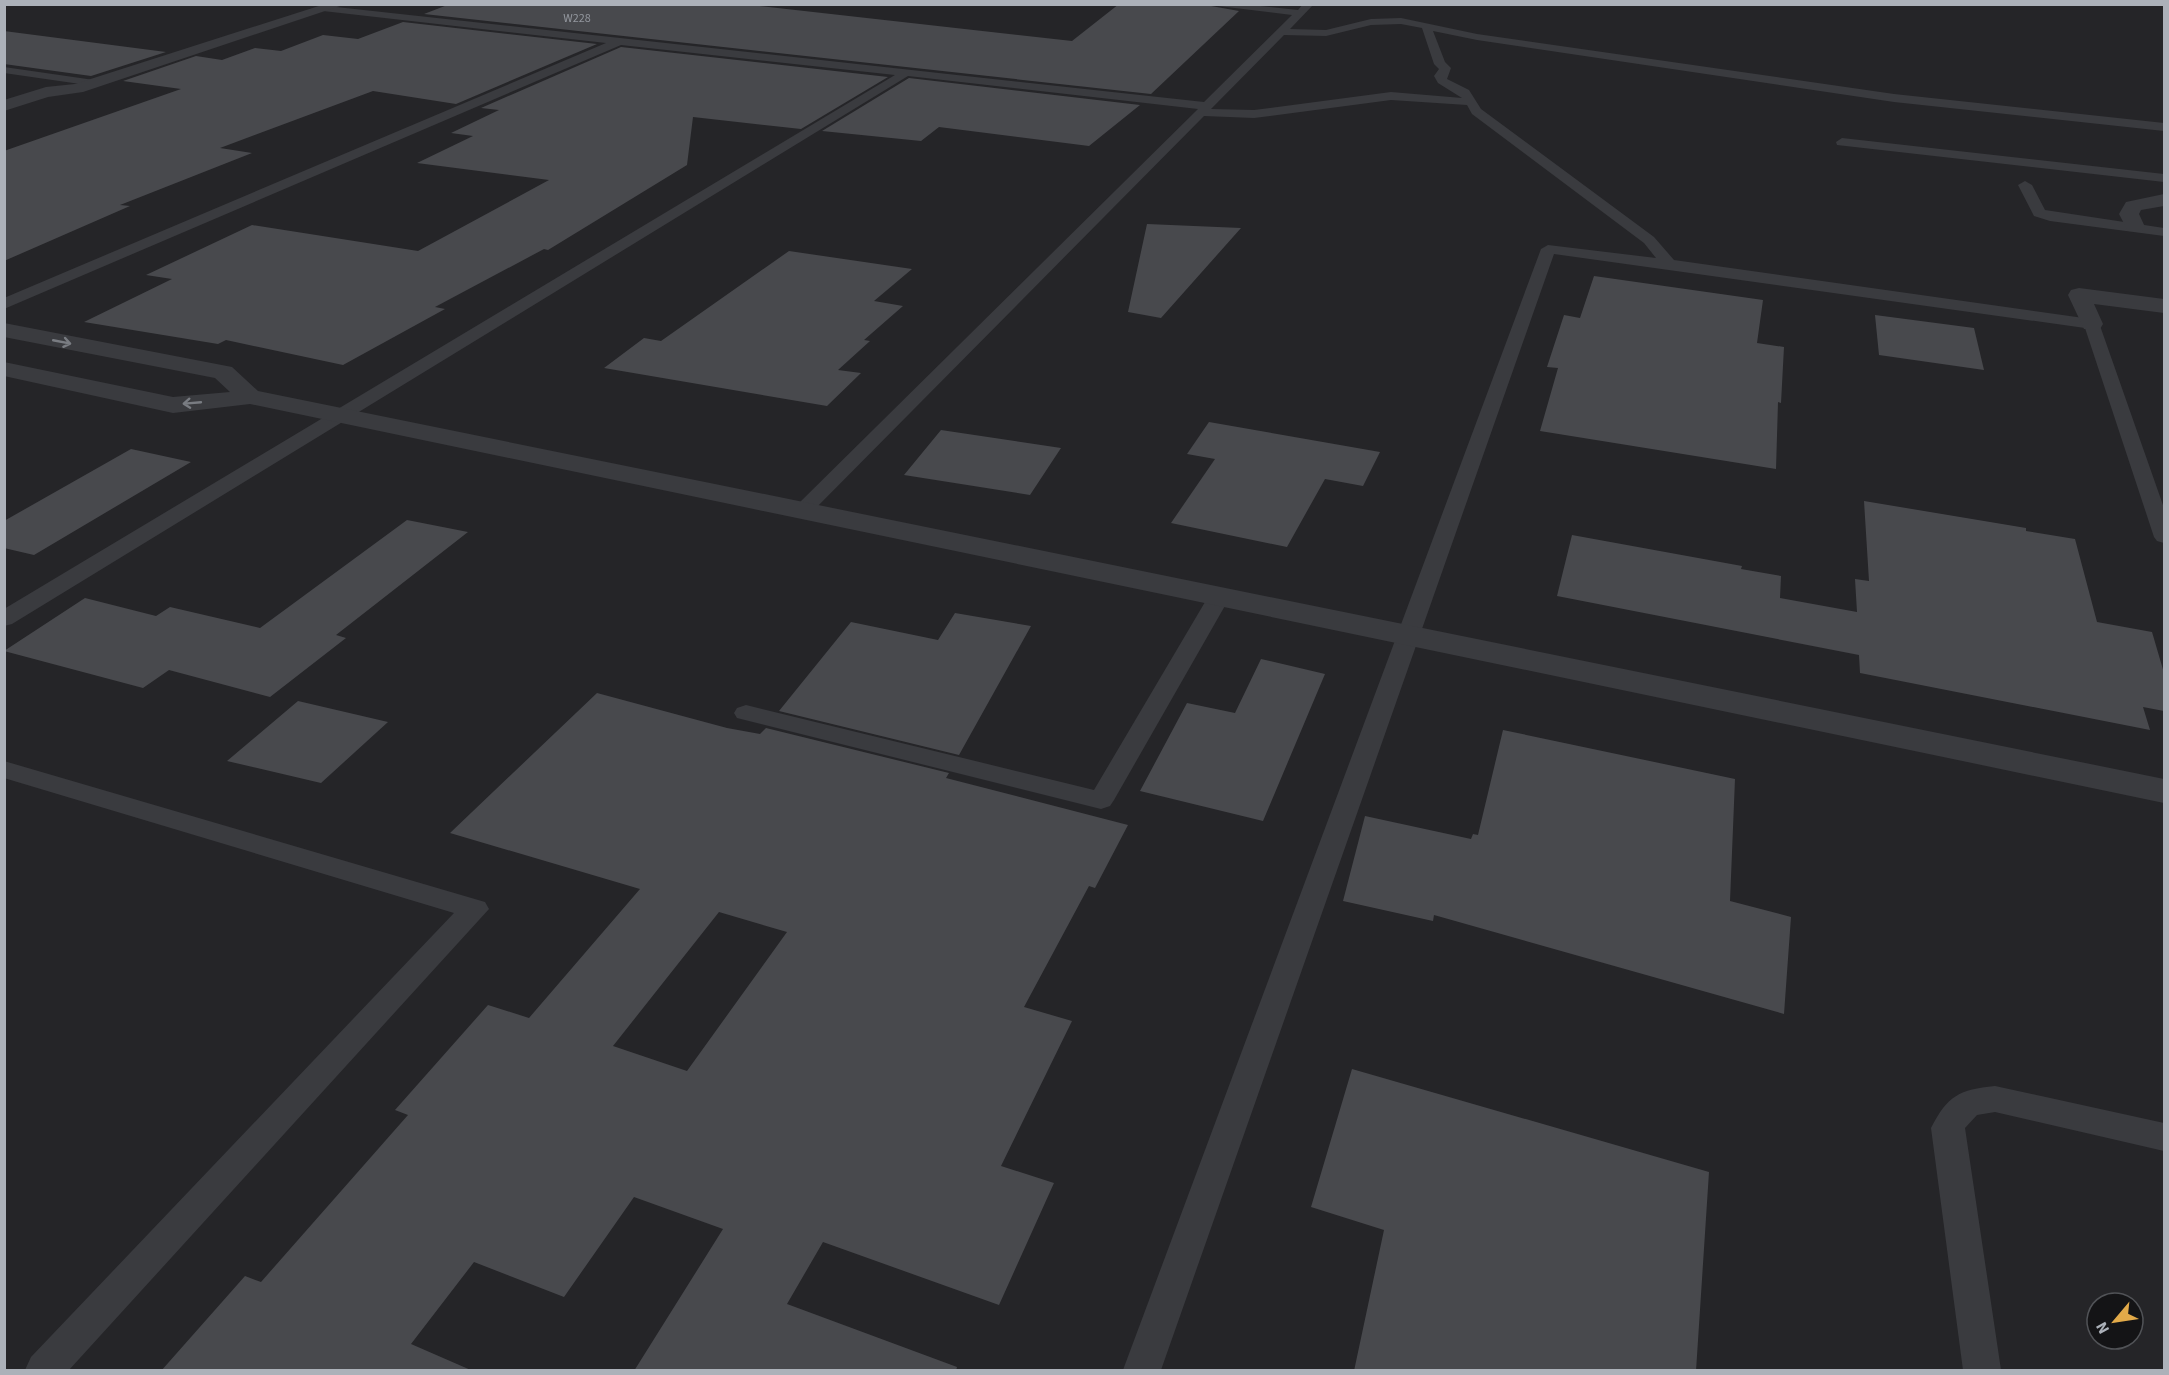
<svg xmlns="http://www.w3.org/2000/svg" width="2169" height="1375" font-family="'Source Sans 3',sans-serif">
	<rect width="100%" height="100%" fill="#19191b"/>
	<path fill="#252528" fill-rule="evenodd" d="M5 5H2164V1370H5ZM2097 1303H2133V1339H2097Z"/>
	<path fill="#48494d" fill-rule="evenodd" d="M450 4H741L1072 41 1119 4H1200L1239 11 1151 94 424 14Z
		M403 22 597 44 456 104 373 91 220 148 252 153 120 205 130 206 4 261V151L181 89 123 81 196 56 222 60 255 48 281 51 323 35 358 39Z
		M4 31 166 52 91 76 4 64Z
		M621 47 888 77 801 129 693 117 687 165 548 250 544 249 435 307 445 309 343 365 226 340 218 344 84 322 172 279 146 275 252 225 418 251 549 180 417 163 473 136 451 133 499 110 481 108Z
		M909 78 1140 105 1089 146 939 127 921 141 822 131Z
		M1147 224 1241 228 1161 318 1128 312Z
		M789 251 912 269 874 301 903 306 864 340 870 341 838 370 861 373 827 406 604 368 644 338 661 341Z
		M1594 276 1763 300 1757 343 1784 347 1781 403 1778 402 1776 469 1540 431 1558 368 1547 367 1564 315 1580 318Z
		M1875 315 1974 328 1984 370 1879 355Z
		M1209 422 1380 452 1363 486 1325 479 1287 547 1171 523 1215 459 1187 454Z
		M941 430 1061 448 1030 495 904 475Z
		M131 449 191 462 34 555 4 548V521Z
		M1864 501 2026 528V531L2075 539 2097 622 2152 632 2164 673V711L2143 707 2150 730 1860 673 1859 655 1557 596 1572 535 1742 566 1741 569 1781 576 1780 598 1857 612 1855 579 1869 581Z
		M407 520 468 532 336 635 346 638 270 697 169 670 143 688 4 651 85 598 156 616 170 607 260 628Z
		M955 613 1031 626 959 755 779 711 851 622 938 640Z
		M1261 659 1325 674 1263 821 1140 791 1187 703 1235 713Z
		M597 693 727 728 760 734 766 728 949 773 946 778 1128 825 1095 888 1089 886 1024 1007 1072 1021 1001 1166 1054 1183 999 1305 823 1242 787 1304 957 1367 956 1371H634L723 1229 634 1197 564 1297 474 1262 411 1344 473 1371H161L245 1276 261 1282 408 1115 395 1110 488 1005 529 1018 640 889 450 833ZM719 912 787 932 687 1071 613 1046Z
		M298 701 388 722 321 783 227 761Z
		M1503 730 1735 779 1730 901 1791 917 1784 1014 1434 915 1433 921 1343 901 1365 816 1471 839 1473 834 1478 835Z
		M1352 1069 1709 1172 1696 1371H1354L1384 1230 1311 1207Z"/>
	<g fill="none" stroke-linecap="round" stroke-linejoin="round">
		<path fill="#3a3b3f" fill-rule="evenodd" d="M1202 4H1243L1298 10 1303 4H1314L1290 29 1326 30 1371 19 1401 18 1477 34 1894 94 2164 123V131L1894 102 1477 40 1433 31 1445 62 1451 68 1447 79 1469 90 1481 109 1654 237 1674 260 2098 320 2164 508V543L2157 541 2154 537 2085 328 1554 254 1161 1370H1123L1541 249 1548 245 1656 258 1644 243 1472 114 1467 105 1391 100 1254 118 1204 116 809 515H795L792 511 795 507 1198 109 908 76 12 624 4 626V609L895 75 621 45 4 309V298L606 43 323 11 322 9 327 6 1204 102 1292 15ZM1401 24 1422 28 1434 64 1439 69 1434 76 1438 83 1462 98 1391 92 1254 110 1211 109 1284 35 1326 36 1371 25Z
			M4 67 94 80 100 83 94 86 4 73Z
			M1842 138 2164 174V182L1837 145 1836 142Z
			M2025 181 2032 185 2045 210 2164 228V236L2050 221 2034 216 2018 185Z
			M1219 590 1227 592 1230 597 1114 800 1110 806 1101 809 737 718 734 713 737 708 746 705 1094 790 1208 597 1211 592Z
			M4 761 485 902 489 909 69 1370H25L31 1357 454 913 4 778Z
			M1995 1086 2164 1123V1151L1995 1112 1977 1115 1965 1128 2001 1370H1963L1931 1128C1948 1095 1959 1090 1995 1086Z"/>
		<path fill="#3a3b3f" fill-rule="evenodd" d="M2164 194V206L2141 210 2139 214 2145 227 2142 231H2128L2119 214 2126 202Z
			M2079 288 2164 299V313L2094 304 2103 324 2100 329H2084L2068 295 2071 290Z"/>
		<path fill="#3a3b3f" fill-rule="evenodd" d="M325 4H346L83 92 48 97 4 111V100L46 87 75 84Z
			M4 323 232 367 258 391 2164 779V803L250 404 173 413 4 376V362L173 397 230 392 215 378 4 337Z"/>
	</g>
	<defs><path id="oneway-shaft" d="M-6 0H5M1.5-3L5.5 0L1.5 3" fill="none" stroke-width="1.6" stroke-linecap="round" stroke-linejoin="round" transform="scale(1.5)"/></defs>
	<g stroke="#797c82">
		<use href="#oneway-shaft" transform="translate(62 342) rotate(11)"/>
		<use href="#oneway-shaft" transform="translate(192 403) rotate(175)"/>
	</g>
	<g text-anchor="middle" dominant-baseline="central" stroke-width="4.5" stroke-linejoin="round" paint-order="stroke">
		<g font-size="12" fill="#93979e">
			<text x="577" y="18">W228</text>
		</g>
	</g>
	<rect width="2169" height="1375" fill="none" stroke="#acb1b9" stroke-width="12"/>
	<g transform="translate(2115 1321) rotate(241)"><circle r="28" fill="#141416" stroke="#515357" stroke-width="1.5"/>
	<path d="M0-4.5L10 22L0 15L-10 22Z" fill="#e2aa49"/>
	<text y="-9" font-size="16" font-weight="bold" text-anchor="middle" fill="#acb1b9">N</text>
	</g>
</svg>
